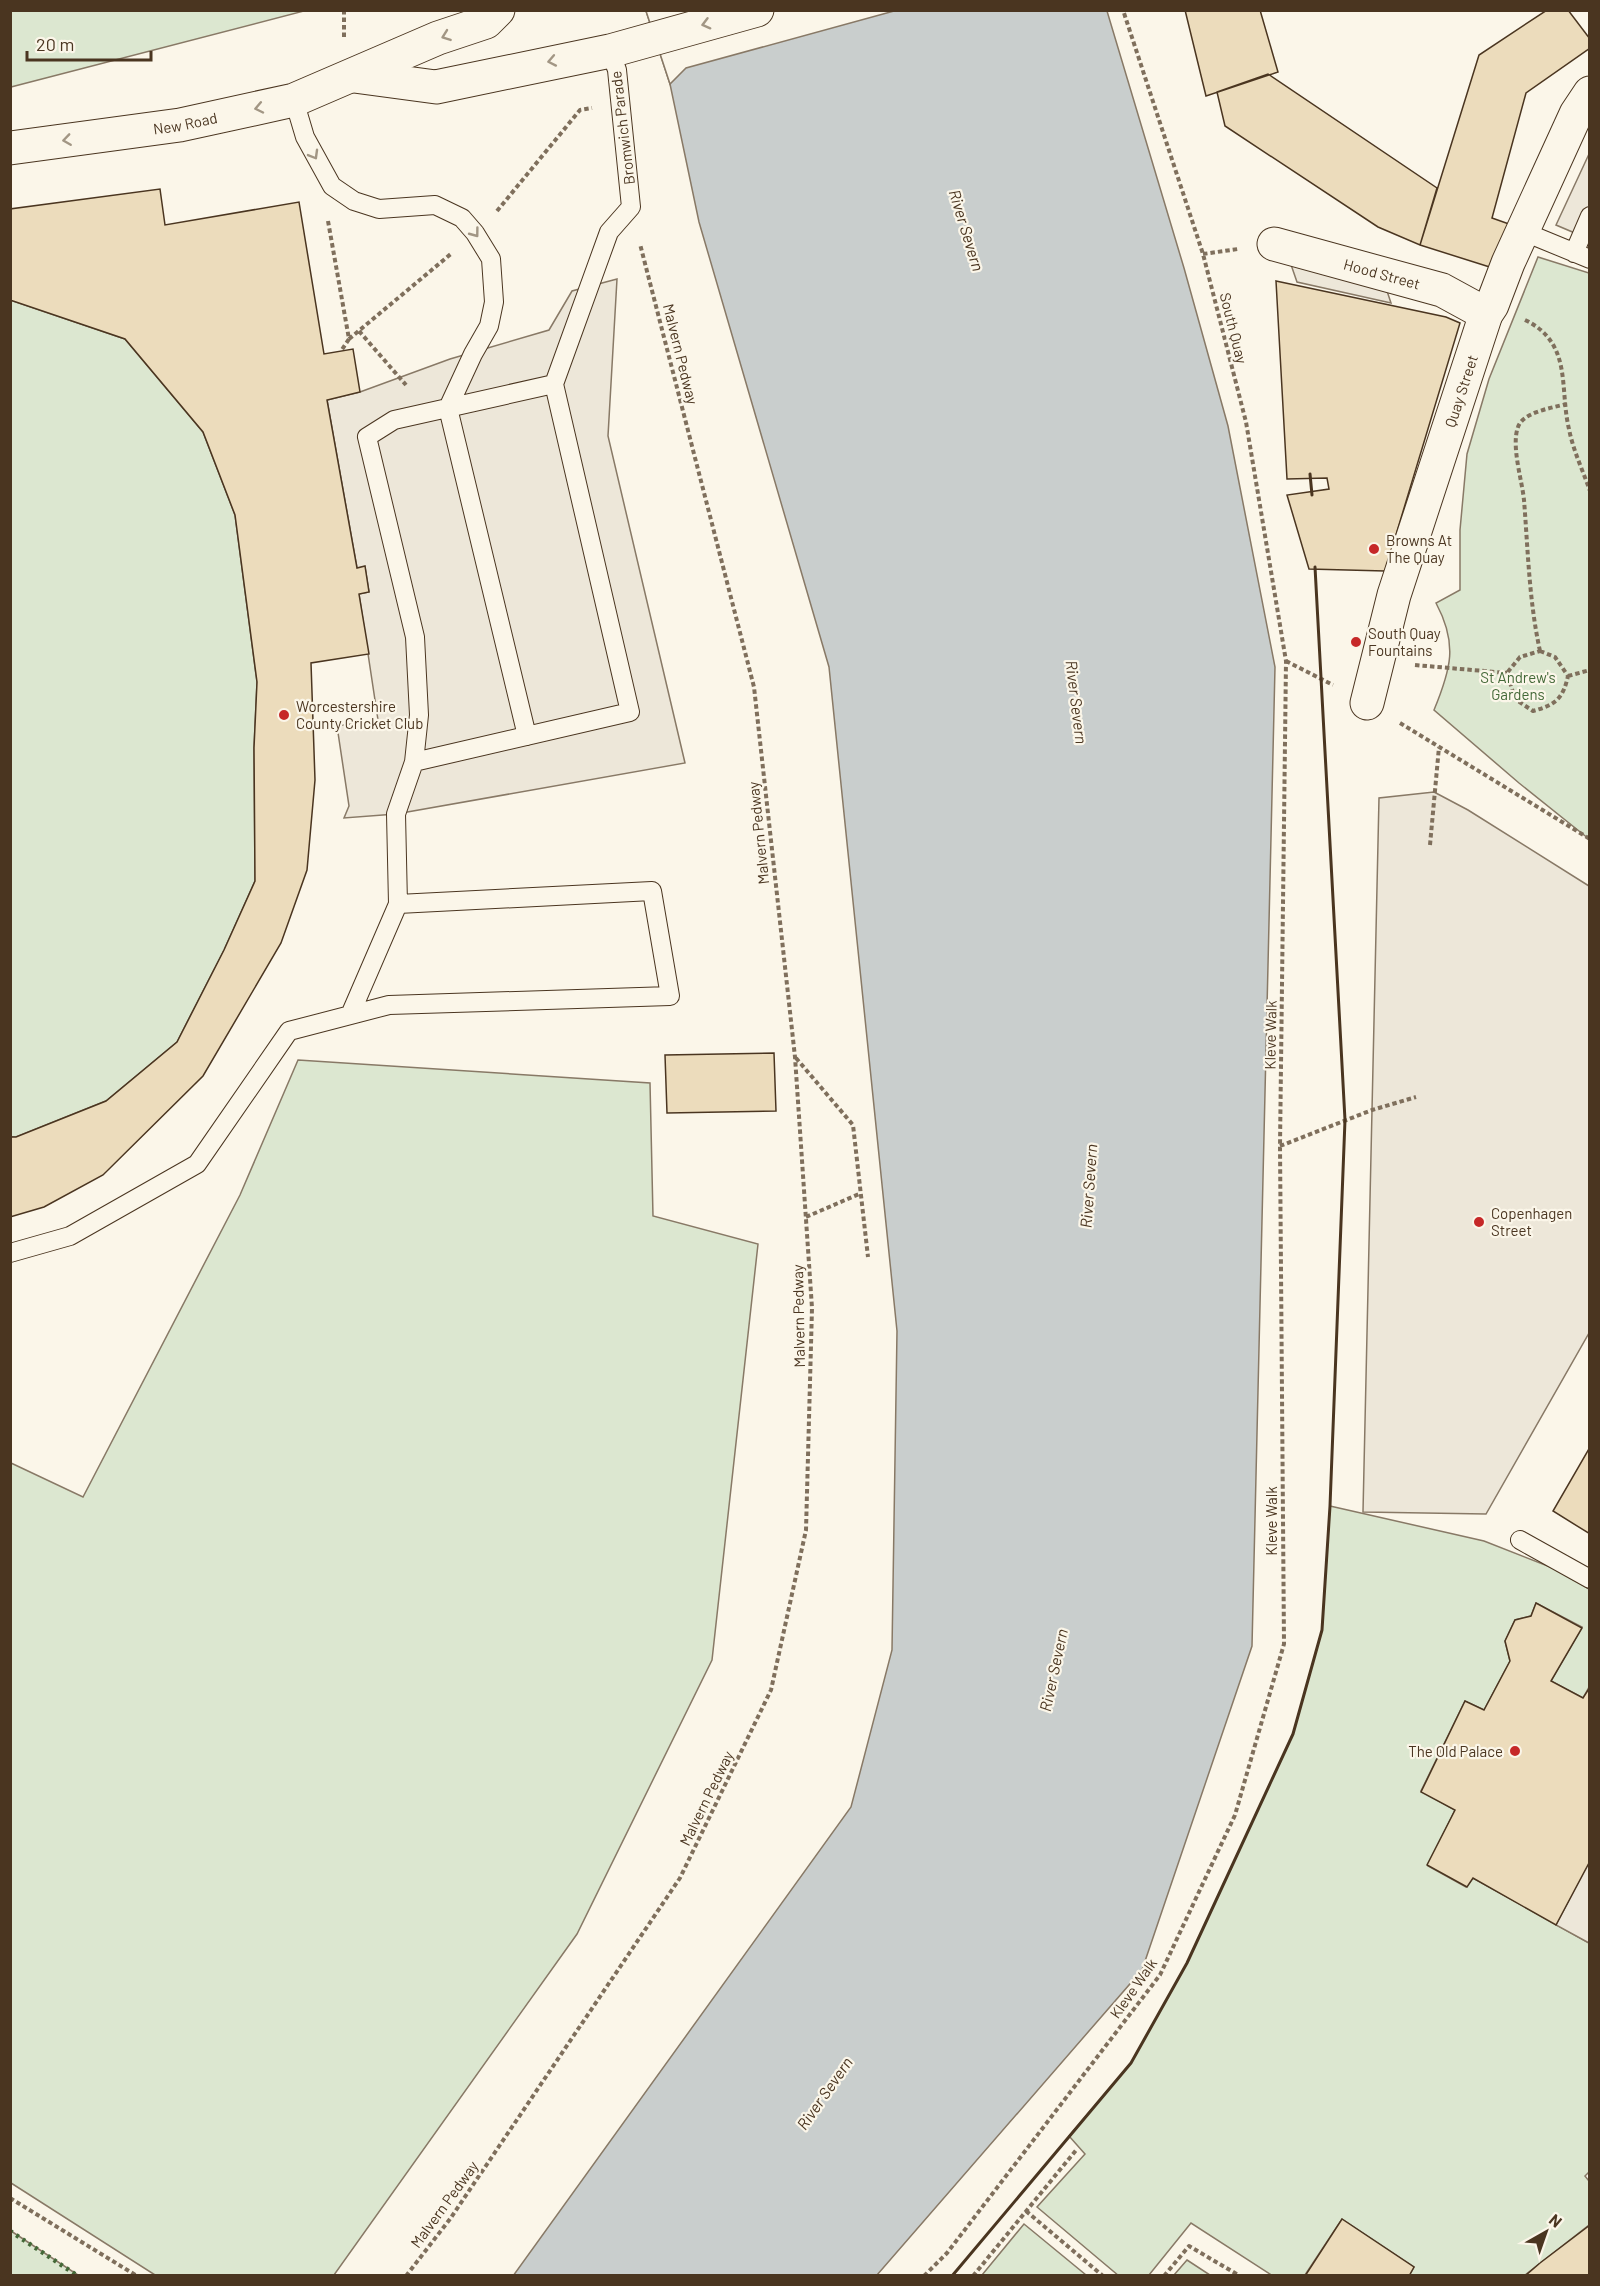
<svg xmlns="http://www.w3.org/2000/svg" width="1600" height="2286" font-family="Barlow,sans-serif">
	<rect width="100%" height="100%" fill="#fbf6e9"/>
	<path fill="#dce7d0" stroke="#887966" stroke-width="1.5" d="M11 10H304V11L11 87Z
		M1538 257 1589 273V839L1519 783 1434 710C1451 669 1458 644 1436 603L1460 590V530L1467 454 1489 379Z
		M10 300 125 339 203 432 235 515 257 682 254 748 255 881 224 950 177 1042 106 1101 16 1137H11Z
		M298 1060 650 1083 653 1216 758 1244 712 1660 577 1934 334 2275H155L11 2183V1463L83 1497 240 1195Z
		M1330 1506 1484 1541 1563 1572 1589 1589V1687L1583 1698 1551 1681 1582 1627 1536 1603 1531 1616 1515 1620 1505 1641 1510 1661 1484 1710 1465 1701 1421 1791 1455 1810 1428 1866 1466 1887 1473 1878 1589 1943 1590 2171 1585 2176 1589 2181V2225L1525 2275 1409 2276 1414 2267 1342 2219 1305 2275 1273 2276 1191 2223 1149 2275 1119 2276 1037 2207 1085 2154 1069 2136 1131 2063 1187 1963 1293 1734 1322 1630Z
		M1024 2224 1086 2275H982Z
		M11 2231 78 2275H11Z
		M1187 2260 1210 2275H1174Z"/>
	<path fill="#ede7d9" stroke="#887966" stroke-width="1.5" d="M1589 154V239L1556 225Z
		M1287 253 1383 279 1391 303 1297 282Z
		M617 279 608 436 685 763 396 814 344 818 349 806 337 726 378 720 359 594 369 592 365 567 357 568 327 400 360 392 450 359 549 330 572 291Z
		M1434 792 1468 810 1589 886V1333L1486 1514 1363 1512 1379 798Z
		M1589 1861V1943L1556 1925Z"/>
	<path fill="#c9cecd" stroke="#887966" stroke-width="1.5" d="M646 11H1107L1184 268 1228 426 1275 667 1252 1646 1142 1970 877 2275 513 2276 851 1807 892 1650 897 1331 829 667 699 222 670 84Z"/>
	<path fill="#fbf6e9" stroke="#887966" stroke-width="1.5" d="M646 11H894L686 68 670 84Z"/>
	<path fill="#ecdcbc" stroke="#4a3520" stroke-width="1.5" d="M1185 10H1260L1278 72 1206 96Z
		M1547 10H1568L1590 39V48L1526 93 1492 218 1509 224 1496 269 1420 245 1479 55Z
		M1268 74 1437 188 1420 245 1378 227 1225 126 1217 92Z
		M160 189 165 225 299 202 324 354 353 349 360 392 327 400 357 568 365 566 369 592 359 594 369 654 311 663 315 780 307 870 281 943 203 1076 103 1175 44 1207 10 1217V1137H16L106 1101 177 1042 224 950 255 881 254 748 257 682 235 515 203 432 125 339 10 300V209Z
		M1276 281 1446 317 1460 323 1385 571 1309 569 1287 495 1329 489 1327 478 1287 479Z
		M774 1053 776 1111 667 1113 665 1055Z
		M1590 1447V1534L1553 1511Z
		M1536 1603 1582 1628 1551 1681 1583 1698 1590 1687V1861L1556 1925 1473 1878 1467 1887 1427 1865 1455 1810 1421 1792 1465 1701 1484 1710 1510 1661 1505 1641 1515 1620 1531 1616Z
		M1342 2219 1414 2267 1409 2276H1305Z
		M1590 2225V2276H1525L1540 2263Z"/>
	<g fill="none" stroke-linecap="round" stroke-linejoin="round">
		<g stroke="#4a3520" stroke-width="20">
			<path id="service" d="M294 100 305 137 332 186 354 201 379 209 435 205 462 218 475 233 491 259 494 302 489 326 473 354 448 408 527 736
				M1522 231 1590 259
				M1574 253 1590 216
				M414 762 630 712 554 384 609 232 631 207 617 70 610 51
				M398 904 396 814 414 762 419 715 415 637 367 437 394 420 554 384
				M10 1253 70 1236 197 1164 289 1031 389 1005 670 996 652 891 398 904 350 1015
				M1520 1540 1590 1579"/>
		</g>
		<g stroke="#4a3520" stroke-width="35">
			<g id="minor">
				<path id="s1" d="M1274 244 1442 290 1486 314"/>
				<path id="s2" d="M1367 703 1394 595 1486 314 1492 305 1508 263 1576 114 1590 93"/>
			</g>
		</g>
		<g stroke="#4a3520" stroke-width="35">
			<g id="primary">
				<path d="M354 76 436 87 610 51 757 10"/>
				<path id="s3" d="M10 148 180 125 294 100 438 38 486 22 498 10"/>
			</g>
		</g>
		<path stroke="#7f6f5c" stroke-width="4" stroke-dasharray="4.5 3" stroke-linecap="butt" d="M344 37V10
			M497 211 580 110 592 108
			M328 221 349 339 341 351
			M1203 254 1238 249
			M1525 320C1573 343 1559 388 1569 429 1573 450 1583 471 1590 491
			M359 331 406 385
			M349 339 452 253
			M1540 651C1529 601 1528 550 1524 500 1522 480 1511 446 1518 427 1523 412 1552 408 1566 404
			M1540 651 1555 657 1568 676C1563 699 1555 705 1533 711L1515 699 1507 673 1520 657Z
			M1286 661 1333 685
			M1415 665 1507 673
			M1568 676 1590 670
			M1400 723 1590 839
			M1430 845 1439 747
			M796 1058 853 1125 868 1257
			M1280 1146 1372 1110 1416 1097
			M806 1217 859 1194
			M10 2198 137 2276
			M1026 2211 1103 2276
			M406 2276 450 2219 680 1878 771 1690 806 1530 812 1308 795 1057 754 687 640 244
			M924 2276 947 2253 1160 1975 1235 1815 1284 1644 1280 1146 1286 661 1246 422 1203 254 1123 10
			M973 2276 1077 2149
			M1164 2276 1189 2246 1240 2276"/>
		<use href="#service" stroke="#fbf6e9" stroke-width="18"/>
		<use href="#minor" stroke="#fbf6e9" stroke-width="33"/>
		<use href="#primary" stroke="#fbf6e9" stroke-width="33"/>
		<path stroke="#436837" stroke-width="4.5" stroke-dasharray="3 4.5" stroke-linecap="butt" d="M10 2231 78 2276"/>
		<path stroke="#4a3520" stroke-width="3" d="M1310 474 1312 495
			M952 2276 1131 2063 1187 1963 1293 1734 1322 1630 1330 1506 1345 1120 1315 567"/>
	</g>
	<defs><path id="oneway-chevron" d="M-2-3.5L2.5 0L-2 3.5" fill="none" stroke-width="1.6" stroke-linecap="round" stroke-linejoin="round" transform="scale(1.5)"/></defs>
	<g stroke="#a29684">
		<use href="#oneway-chevron" transform="translate(706 24) rotate(165)"/>
		<use href="#oneway-chevron" transform="translate(446 36) rotate(160)"/>
		<use href="#oneway-chevron" transform="translate(552 61) rotate(169)"/>
		<use href="#oneway-chevron" transform="translate(259 108) rotate(168)"/>
		<use href="#oneway-chevron" transform="translate(67 140) rotate(172)"/>
		<use href="#oneway-chevron" transform="translate(314 155) rotate(60)"/>
		<use href="#oneway-chevron" transform="translate(475 233) rotate(53)"/>
	</g>
	<g fill="#c62828" stroke="#fbf6e9" stroke-width="2">
		<circle cx="1374" cy="549" r="6"/>
		<circle cx="1356" cy="642" r="6"/>
		<circle cx="284" cy="715" r="6"/>
		<circle cx="1479" cy="1222" r="6"/>
		<circle cx="1515" cy="1751" r="6"/>
	</g>
	<g text-anchor="middle" dominant-baseline="central" stroke-width="4.5" stroke-linejoin="round" paint-order="stroke">
		<g font-size="15" fill="#4a3520" stroke="#fbf6e9">
			<text stroke="none"><textPath href="#s3" startOffset="177">New Road</textPath></text>
			<text transform="translate(622 128) rotate(-97)">Bromwich Parade</text>
			<text stroke="none"><textPath href="#s1" startOffset="112">Hood Street</textPath></text>
			<text transform="translate(1234 328) rotate(76)">South Quay</text>
			<text transform="translate(681 354) rotate(76)">Malvern Pedway</text>
			<text stroke="none"><textPath href="#s2" startOffset="326">Quay Street</textPath></text>
			<text transform="translate(758 833) rotate(-96)">Malvern Pedway</text>
			<text transform="translate(1270 1035) rotate(-89)">Kleve Walk</text>
			<text transform="translate(798 1316) rotate(-91)">Malvern Pedway</text>
			<text transform="translate(1271 1521) rotate(-90)">Kleve Walk</text>
			<text transform="translate(706 1798) rotate(-64)">Malvern Pedway</text>
			<text transform="translate(1133 1988) rotate(-55)">Kleve Walk</text>
			<text transform="translate(444 2204) rotate(-54)">Malvern Pedway</text>
		</g>
		<g font-size="15" fill="#4a3520" stroke="#fbf6e9" text-anchor="start">
			<text x="1386" y="540">Browns At<tspan x="1386" dy="17">The Quay</tspan></text>
			<text x="1368" y="633">South Quay<tspan x="1368" dy="17">Fountains</tspan></text>
			<text x="296" y="706">Worcestershire<tspan x="296" dy="17">County Cricket Club</tspan></text>
			<text x="1491" y="1213">Copenhagen<tspan x="1491" dy="17">Street</tspan></text>
			<text x="1503" y="1751" text-anchor="end">The Old Palace</text>
		</g>
		<g font-size="15" fill="#436837" stroke="#fbf6e9">
			<text x="1518" y="677">St Andrew's<tspan x="1518" dy="17">Gardens</tspan></text>
		</g>
		<g font-size="16" font-style="italic" fill="#4a3520" stroke="#fbf6e9">
			<text transform="translate(967 230) rotate(73)">River Severn</text>
			<text transform="translate(1077 702) rotate(83)">River Severn</text>
			<text transform="translate(1088 1186) rotate(-86)">River Severn</text>
			<text transform="translate(1053 1670) rotate(-78)">River Severn</text>
			<text transform="translate(824 2093) rotate(-55)">River Severn</text>
		</g>
	</g>
	<rect width="1600" height="2286" fill="none" stroke="#4a3520" stroke-width="24"/>
	<g transform="translate(1546 2232) rotate(40)" stroke="#fbf6e9" stroke-width="4.5" paint-order="stroke">
	<path d="M0-4.5L10 22L0 15L-10 22Z" fill="#4a3520"/>
	<text y="-9" font-size="16" font-weight="bold" text-anchor="middle" fill="#4a3520">N</text>
	</g>
	<path d="M27 51v9h124v-9" fill="none" stroke="#4a3520" stroke-width="3"/>
	<text x="36" y="51" font-size="18" fill="#4a3520" stroke="#fbf6e9" stroke-width="4.5" paint-order="stroke">20 m</text>
</svg>
